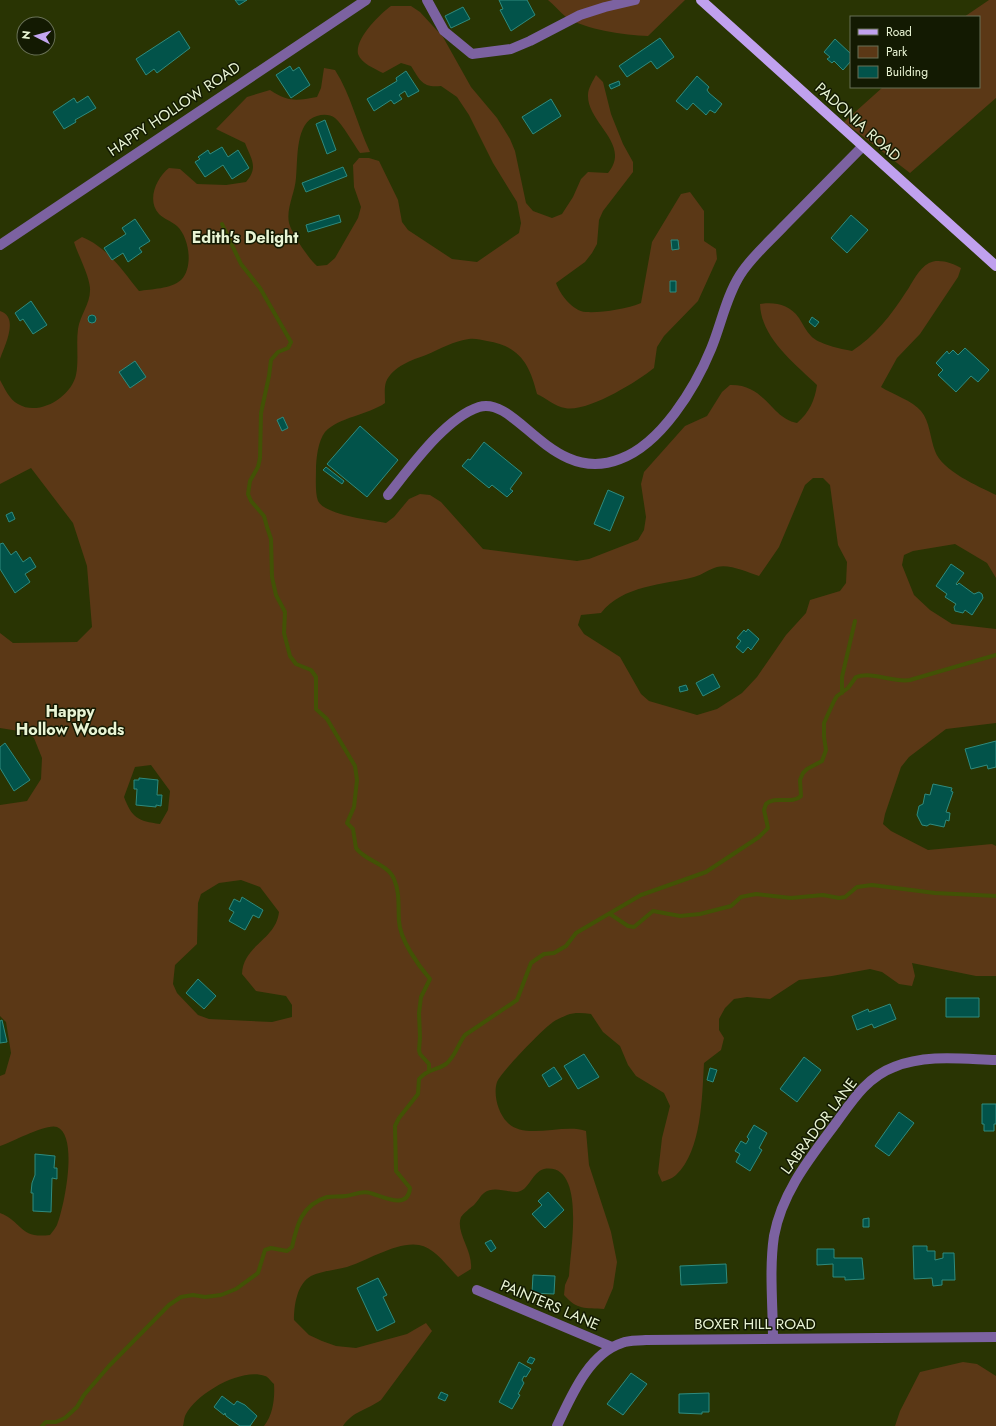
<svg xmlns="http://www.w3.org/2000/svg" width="996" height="1426" font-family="Jost,sans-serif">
	<rect width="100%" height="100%" fill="#293403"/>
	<path fill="#5b3816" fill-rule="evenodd" d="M548 0H685L648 36C624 35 586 30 566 17 560 12 554 5 548 0Z
		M989 0H996V98L910 173 844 122 883 87H979V17H964Z
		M391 6H411L420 12 443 37 471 87 497 118 510 139 515 151 526 203 533 211 552 218 562 214 573 197 581 179 588 172 608 173C632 144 587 123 588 95 588 88 593 81 596 75L603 82 611 114 623 144 633 162V172L603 211 599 220 597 244 592 253 585 262 556 283C560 294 572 311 586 312 601 313 627 309 641 303L652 242 681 194 690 192 704 211V241L716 249 717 259 698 301 664 336 657 347 654 368C637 382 586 413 565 408 556 407 546 398 537 394 530 365 520 346 487 341 481 340 475 338 469 339 454 341 440 349 426 355 412 360 393 366 386 382 384 388 385 396 385 403 368 415 339 417 325 432 318 441 316 459 316 470 316 479 315 493 318 501 325 515 371 520 386 523L394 517 409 499 420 494 430 495 441 502 483 549 577 561 589 559 638 540 644 530 646 517 641 484 644 472 685 426 707 416 722 392 730 385C766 384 770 418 797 423 809 413 815 400 817 385 794 363 761 338 760 304 775 302 789 304 799 318 803 324 806 331 811 336 818 344 841 349 852 351 874 337 892 314 906 292 913 282 918 269 929 263 938 258 953 263 961 268L958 277 920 334 897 358 881 387C892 394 913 401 921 411 930 422 930 438 935 451 942 471 978 486 996 495V578L987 563 955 544 913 551 904 555 902 565 914 595 930 610 952 624 996 629V723L946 729 909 757 901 767 885 814 883 824 891 831 928 850 992 844 996 846V976H976L912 963 915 976 912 986 899 984 882 972 870 969 832 976 799 980 770 999 747 997 734 999 725 1008 719 1019V1030L724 1038 721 1050 704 1063C702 1096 702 1151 676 1175 672 1179 666 1180 662 1182L658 1173 662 1138 670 1106 664 1093 636 1076 628 1065 620 1046 603 1032 591 1014C583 1013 575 1012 567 1015 563 1017 557 1019 553 1022 543 1029 501 1072 497 1082 493 1094 498 1113 507 1122 524 1141 563 1123 586 1131L589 1165 611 1232 617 1262 613 1288 604 1309C585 1308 577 1310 564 1295L565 1285 569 1276C570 1252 587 1162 544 1169 532 1172 529 1191 517 1192 506 1192 493 1186 484 1193 480 1196 478 1201 474 1205 470 1208 464 1213 461 1217 455 1232 473 1250 471 1269L458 1277C447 1266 434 1247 419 1245 398 1241 366 1261 347 1267 336 1270 321 1271 311 1276 297 1284 294 1305 294 1320L309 1335 322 1341 336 1346 356 1348 407 1334 426 1323 432 1331 381 1400C367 1410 353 1411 343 1426H264C273 1415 275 1398 274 1384 271 1382 269 1377 265 1376 242 1367 197 1393 186 1414 184 1417 184 1423 183 1426H0V1213C23 1222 19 1239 50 1235 52 1232 55 1229 57 1225 64 1208 79 1136 57 1127 47 1123 12 1142 0 1146V1076L5 1074 11 1053 6 1022 0 1016V805L27 801 41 779 42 758 34 738 25 732 0 728V633L13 643 77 642 92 627 87 566 73 523 31 468 0 484V380C5 389 9 399 18 404 39 417 71 397 76 375 79 360 76 344 78 329 80 315 91 303 90 288 89 275 78 255 74 242L82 237C107 247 122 270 139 291 151 289 171 289 181 280 194 267 189 237 177 226 171 221 164 219 159 214 146 200 157 177 169 168L180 169 197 184 226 185 246 182C259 167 251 159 245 143L216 129 247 97 270 90C288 102 296 101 317 97L321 88 324 68 335 70C351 95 357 124 370 152L360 153C353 143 343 125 335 118 330 114 323 114 317 116 295 122 298 159 296 178 295 193 286 208 289 223 292 234 308 258 317 266L327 265 335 258 358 218 361 207 354 187 353 165 359 158H369L379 161 398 200 402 222 408 230 452 259 477 262 519 233 521 223 517 202 493 163 469 115 457 97 441 86C422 88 420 80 411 66L401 63 383 73C375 69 361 63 358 54 355 38 380 14 391 6ZM813 478H823L830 485 838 545 847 562 846 583 840 591 810 600 806 613 786 635 757 677 742 693 717 709 697 715 649 701 641 694 620 657 584 634 578 625 581 615 601 613C623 585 663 585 694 577 702 575 709 569 717 567 730 564 746 572 759 576L779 547 805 485ZM151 765 170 791 168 810 160 824C138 821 132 818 124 797L135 767ZM241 880 260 887 279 912C276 940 243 945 242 974L256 991 286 996 292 1005V1017L272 1022 209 1019 198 1015 177 993 173 984 175 965 197 944 198 903 201 894 219 883Z
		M0 311C20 317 4 347 0 359Z
		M963 1362 977 1364 996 1376V1426H895L900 1411 920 1372Z"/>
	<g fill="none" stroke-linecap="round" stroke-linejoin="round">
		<path stroke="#425205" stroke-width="4" d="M222 224 241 264 260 288 291 342 288 348 278 352 271 360 269 376 261 413 260 458 258 467 250 481 248 494 251 501 264 516 267 527 271 539 272 577 276 595 285 612 284 633 290 656 296 664 311 670 316 677V709L327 719 355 766 357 780 354 807 347 823 353 829 356 848C365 861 388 864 394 879 400 893 398 906 399 921 400 940 418 965 430 979L421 997 419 1013 420 1037 419 1050 420 1054 429 1064V1070
			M842 693V677L855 621
			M610 914 628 926 634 927 653 911 680 916 700 914 731 906 741 897 756 894 791 898 823 895 839 898 845 897 857 887 872 885 935 893 996 896
			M42 1426 46 1422H56L65 1418 77 1407 84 1395 109 1366 169 1305 181 1297 193 1295 205 1297 221 1295 236 1289 258 1273 265 1250 271 1248 287 1251 292 1247C297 1224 302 1205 327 1197 333 1196 340 1197 346 1196 354 1195 362 1190 370 1193 382 1196 408 1211 410 1188L396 1171 395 1126 399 1118 418 1094 419 1079C429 1068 436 1071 446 1064 455 1057 458 1044 465 1035L517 1000 531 963 544 954 554 953 566 946 576 933 641 895 706 872 759 837 768 828 764 810 766 804C775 795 792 805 801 796L800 780 803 773 807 769 822 761 826 750 824 737V723L834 701 837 696 848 688 856 677C872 671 894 683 910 680L996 655"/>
	</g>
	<path fill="#02534a" stroke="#2f8b7e" d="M235 0H247L239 5Z
		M499 0H527L535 15 511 31 500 10 503 9Z
		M463 7 470 19 451 28 445 16Z
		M179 31 190 48 157 73 154 69 146 75 136 59Z
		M660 38 674 57 657 69 651 61 627 77 619 66Z
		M835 39 851 54V61L843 70 834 61 832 63 827 59 830 57 824 52Z
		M290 66 293 71 299 67 310 85 291 98 276 75Z
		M406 71 419 91 408 97 405 91 399 95 402 99 394 104 391 100 374 111 367 99 397 81 396 78Z
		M697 76 709 87 707 90 709 93 722 104 715 113 710 110 706 115 693 103 687 110 676 101Z
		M619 81 620 85 611 89 609 85Z
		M88 96 96 108 75 120 76 122 64 129 53 112 74 98 77 103Z
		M551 99 561 116 533 134 522 117Z
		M325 120 336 150 327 154 316 124Z
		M222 147 228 157 238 150 249 168 232 179 223 165 205 177 195 162 200 159 198 157 208 150 210 154Z
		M343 167 347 176 306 192 302 183Z
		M339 215 341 222 308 232 306 225Z
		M851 215 868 230 847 253 831 238Z
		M135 219 150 241 139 248 142 252 128 262 123 253 112 260 104 248 126 234 122 228Z
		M671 240H678L679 249 672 250Z
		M670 281H676V292H670Z
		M31 301 47 325 33 334 23 319 20 321 15 313Z
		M88 319a4 4 0 1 1 8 0a4 4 0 1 1-8 0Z
		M812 317 819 322 815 327 809 322Z
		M965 348 989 370 978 382 971 376 956 392 938 375 943 370 936 363 947 351 949 354 953 350 958 355Z
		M135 361 146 377 130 388 119 372Z
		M283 417 288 428 282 431 277 420Z
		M360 426 398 460 367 497 327 464Z
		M484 442 522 473 510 489 513 491 507 497 492 485 489 488 462 466 468 459 470 460Z
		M326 467 344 481 342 484 323 470Z
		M608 490 624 497 610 531 594 524Z
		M12 512 15 519 9 522 6 515Z
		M3 543 11 555 16 551 23 562 30 557 36 567 25 574 30 582 15 593 0 569V544Z
		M951 564 964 573 956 584 957 585 959 583 974 594 979 592 982 594 983 598 972 615 965 610 963 613 955 611 954 607 956 604 945 597 947 594 936 586Z
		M748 629 759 639 751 650 748 647 743 653 736 647 741 641 737 638 744 630 746 632Z
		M713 674 720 687 703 696 696 683Z
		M686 685 688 690 680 692 679 687Z
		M996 741V767L988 769 987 765 971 769 965 749Z
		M5 743 30 780 14 791 0 768V747Z
		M139 778 158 780 157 795H162L161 806 156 805V807L136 805 137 789H134V780H139Z
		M933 784 952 788 951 791 953 792 946 812 950 813 949 821 946 820 944 827 930 824 927 826 922 825 917 815 919 806 923 804 925 794 930 795Z
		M242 897 263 910 259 918 253 915 245 930 229 921 234 912 229 909 234 899 240 902Z
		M198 979 216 996 204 1009 186 993Z
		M946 998H979V1017H946Z
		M890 1004 896 1019 874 1028 872 1024 857 1030 852 1016 868 1009 869 1012Z
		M2 1020 7 1042 0 1043V1021Z
		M584 1054 599 1077 578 1089 564 1066Z
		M804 1057 821 1070 797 1102 780 1089Z
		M554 1067 562 1079 549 1087 542 1075Z
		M710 1068 717 1070 713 1082 707 1080Z
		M982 1104H996V1124H994V1131H984V1124H982Z
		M899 1112 914 1123 889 1156 875 1146Z
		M754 1125 767 1133 759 1148 762 1150 750 1171 736 1162 740 1154 735 1151 741 1141 746 1144 749 1139 747 1137Z
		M35 1154 55 1156 54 1168H57V1179L52 1178 51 1212 33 1211V1193H31L32 1183 35 1175Z
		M548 1192 564 1210 545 1228 532 1214 542 1205 538 1201Z
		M869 1218V1227H863V1219Z
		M491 1240 496 1248 491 1252 485 1243Z
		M913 1246H927V1251H935V1260L943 1258V1253H954L955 1280H942V1285L933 1286 932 1278 914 1279Z
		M817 1249H834V1258H862L864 1279 845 1280V1277H833V1264L817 1265Z
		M726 1264 727 1283 681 1285 680 1266Z
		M533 1275 555 1276 554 1294 532 1293Z
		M378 1278 387 1295 383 1297 395 1322 377 1331 357 1288Z
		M530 1357 535 1359 532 1364 527 1362Z
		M519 1362 531 1369 526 1377 524 1376 522 1380 524 1383 518 1394 520 1395 512 1409 499 1402Z
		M631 1373 647 1384 623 1415 607 1404Z
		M441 1392 448 1395 445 1401 438 1398Z
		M709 1393V1412H702V1414L679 1413V1394Z
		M222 1396 234 1405 237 1401 245 1405 257 1416 250 1426H240L226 1416 225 1413 224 1415 214 1407Z"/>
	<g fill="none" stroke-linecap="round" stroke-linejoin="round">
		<path stroke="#7c62a1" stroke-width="10" d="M427 0 444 31 472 54 511 49 530 41 580 15 605 7 635 0
			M0 245 366 0
			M388 495C410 468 445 418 479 407 517 395 552 486 620 459 661 444 695 388 711 349 721 325 726 297 740 275 752 256 769 242 784 226 810 200 836 173 862 147
			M477 1290 612 1347
			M773 1339C773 1306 769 1270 774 1236 782 1192 810 1158 836 1123 852 1101 867 1077 894 1067 926 1054 962 1059 996 1060
			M557 1426C571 1397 588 1354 622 1343 629 1340 638 1341 646 1340L996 1337"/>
		<path stroke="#c0a1ee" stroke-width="10" d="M701 0 996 266"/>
	</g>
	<g text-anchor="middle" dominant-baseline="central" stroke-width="3" stroke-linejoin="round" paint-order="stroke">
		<g font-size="15" fill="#e9f4d4" stroke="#131a02">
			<text transform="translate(174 109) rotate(-34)">HAPPY HOLLOW ROAD</text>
			<text transform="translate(858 122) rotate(42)">PADONIA ROAD</text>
			<text transform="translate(819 1126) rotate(-53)">LABRADOR LANE</text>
			<text transform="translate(550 1305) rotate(23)">PAINTERS LANE</text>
			<text x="755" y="1324">BOXER HILL ROAD</text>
		</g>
		<g font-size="16" font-weight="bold" fill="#e9f4d4" stroke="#131a02">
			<text x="245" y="237">Edith's Delight</text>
			<text x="70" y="711">Happy<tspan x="70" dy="18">Hollow Woods</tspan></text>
		</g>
	</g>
	<rect x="850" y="16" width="130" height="72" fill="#131a02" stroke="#697156"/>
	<rect x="858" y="29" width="20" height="6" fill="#c0a1ee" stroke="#697156"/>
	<text x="886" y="36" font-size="12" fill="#e9f4d4">Road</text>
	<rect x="858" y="46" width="20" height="12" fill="#5b3816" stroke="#697156"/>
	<text x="886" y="56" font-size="12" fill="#e9f4d4">Park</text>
	<rect x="858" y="66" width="20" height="12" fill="#02534a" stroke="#697156"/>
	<text x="886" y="76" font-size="12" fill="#e9f4d4">Building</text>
	<g transform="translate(36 36) rotate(276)"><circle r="19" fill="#131a02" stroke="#697156"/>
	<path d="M0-3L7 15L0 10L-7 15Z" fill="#c4a7f1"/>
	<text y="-6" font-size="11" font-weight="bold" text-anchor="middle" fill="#e9f4d4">N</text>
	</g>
</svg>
